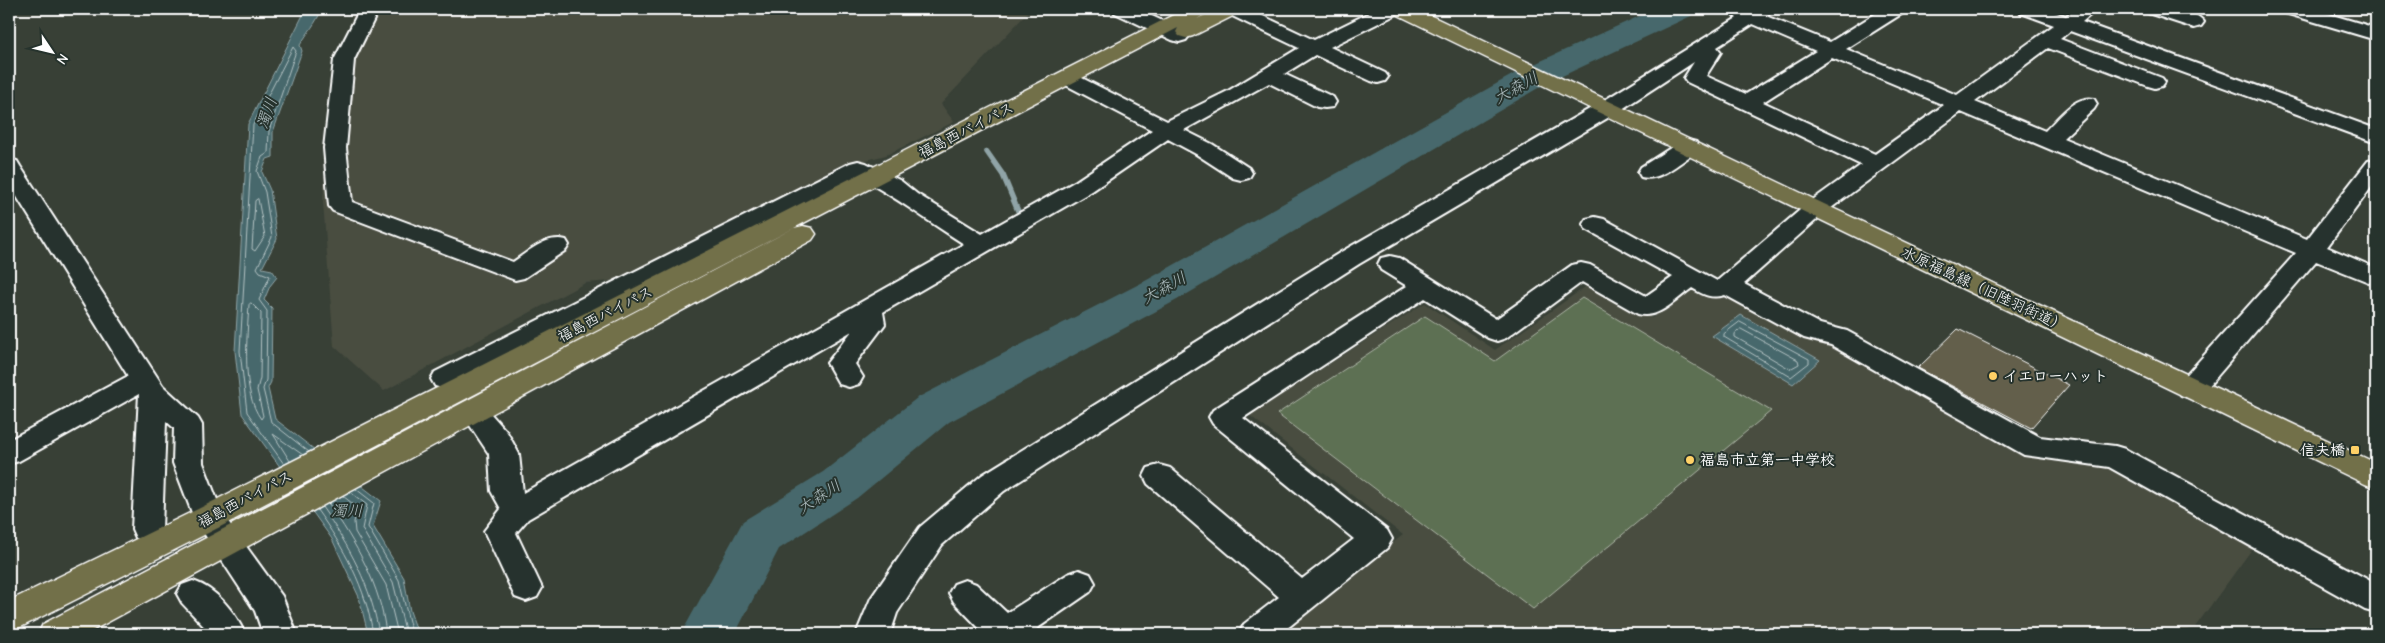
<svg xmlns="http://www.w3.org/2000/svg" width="2385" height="643" font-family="'Comic Neue','Klee One',sans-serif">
	<rect width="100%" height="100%" fill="#384036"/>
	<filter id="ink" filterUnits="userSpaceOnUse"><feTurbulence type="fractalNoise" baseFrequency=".02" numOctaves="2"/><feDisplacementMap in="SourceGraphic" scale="10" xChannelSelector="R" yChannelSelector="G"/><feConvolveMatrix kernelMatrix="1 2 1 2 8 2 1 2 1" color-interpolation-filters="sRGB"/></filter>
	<g filter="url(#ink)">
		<path fill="#494d41" d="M355 9H1031L941 104 954 122 886 155 843 166 623 280 585 283 384 391 334 346 323 202 330 78Z
			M1591 283 1652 318 1693 288 1722 298H1739L1838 345 2040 457 2107 462 2255 545 2195 627 2178 634H1276L1403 535 1249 415 1425 303 1495 350Z"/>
		<path fill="#5d6f52" stroke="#aeb7a8" d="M1582 298 1771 411 1533 609 1277 414 1425 316 1495 361Z"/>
		<path fill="#46686c" stroke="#90a4a7" d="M306 9H322C316 23 308 32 300 45L302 51 273 132V157L267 159 262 172 270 190 277 239 262 268 272 270 277 277 270 286 264 300 272 308 271 382 268 388 275 419 381 501 373 526 404 578 410 611 418 634H368L359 597 332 539 242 414 235 351 248 124Z
			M1741 315 1820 360 1793 384 1712 336Z"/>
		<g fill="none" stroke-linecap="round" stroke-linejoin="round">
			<path stroke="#b5c3c4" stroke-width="1" d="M258 199 265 236 255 251 252 249 255 201Z
				M251 303 261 313 260 378 257 390 263 416 261 419C241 392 247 338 249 305Z
				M1740 322 1809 359V363L1791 377 1724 337V334Z
				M1741 329 1798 360 1799 364 1790 369 1735 337V334Z
				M290 461 273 434 303 455
				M284 464 247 412 240 351 253 125 293 47 296 51 269 131 268 153 262 157 257 171 265 192 272 237 257 268 260 272 270 276 259 300 267 311 266 380 263 389 271 422 309 452
				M356 489 374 503 368 527 399 580 412 634
				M350 492 367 505 362 529 393 582 406 634
				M343 496 358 508 354 522 355 532 386 585 398 634
				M329 504C356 544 381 585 386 634
				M322 507C349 546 372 587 379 634
				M317 510C344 548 366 587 373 634"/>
			<path stroke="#90a4a7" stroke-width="5.5" d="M987 152 1003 175 1018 211"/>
			<path fill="#46686c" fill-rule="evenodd" d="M1655 9H1696L1691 16 1545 84 1177 300 949 422 857 498 779 549 735 634H681L743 521 823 472 917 398 1147 280 1521 70Z"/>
		</g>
		<path fill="#635f4c" stroke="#fff" d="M1958 329 2069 385 2031 428 1918 368Z"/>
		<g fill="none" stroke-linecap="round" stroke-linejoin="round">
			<g stroke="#fff" stroke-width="4">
				<path id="minor" d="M360 9H379L354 60 346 148 352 202 513 262C528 252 546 235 566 240L569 245 566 250 524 278 515 280 333 211 329 206 324 148 334 60Z
					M1112 9H1137L1186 32 1189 36 1186 40 1179 42 1172 40 1115 13Z
					M1224 9H1248L1314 40 1377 9H1401L1399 13 1330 47 1385 73 1388 77 1385 81 1378 83 1371 81 1315 55 1284 74 1333 97 1336 102 1333 107 1325 108 1317 107 1269 83 1184 130 1212 144 1249 168 1252 173 1249 178 1241 180 1233 178 1196 154 1168 139 1092 191 883 312 885 324 855 364 863 377 859 384 849 387 839 384 827 363 852 331 528 519 516 533 542 588 537 597 526 601 515 597 484 531 501 509 491 491 489 454 467 421 471 414 481 411 491 414 507 432 519 454 523 493 964 244C929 222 895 196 858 177L455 386 445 389 435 386 431 379 435 372 850 163 858 161 866 163 901 181 917 194 982 234 1076 181 1152 130 1060 82 1057 78 1060 74 1067 72 1074 74 1167 121 1228 91 1299 48 1226 13Z
					M1733 9H1773L1766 16 1830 42 1883 9H1905L1903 13 1846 49 1957 95 2054 25 2021 13 2019 9H2045L2066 16 2076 9H2097L2082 22 2376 129V143L2070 31 2060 39 2162 78 2165 82 2162 86 2155 88 2148 86 2048 48 1975 102 2045 131C2058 119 2074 95 2094 99L2097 104 2094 109 2063 138 2307 239 2368 161 2376 159V181L2327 247 2376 268V285L2316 261 2201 395 2191 398 2181 395 2177 388 2181 381 2296 253 1961 112 1823 214 1744 284 1820 324 1847 331 2040 437 2115 446 2125 449 2376 584V613L2365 610 2109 467 2024 455 1831 345 1804 338 1725 295C1711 299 1704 295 1692 288 1676 299 1658 320 1638 314L1582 282 1506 338 1497 341 1488 338 1425 298 1243 418 1387 530 1392 539 1387 548 1280 634H1239L1244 624 1279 597 1148 484 1144 476 1148 468 1159 465 1170 468 1302 579 1354 539 1213 424 1209 417 1213 410 1407 286 1381 270 1378 264 1381 258 1390 256 1399 258 1496 319 1572 265 1581 263 1590 265 1646 296 1673 277 1586 229 1583 224 1586 219 1595 217 1604 219 1717 281 1807 204 1861 165 1687 82 1684 78 1694 62 1616 113 1359 264 1004 491 942 545 897 613 890 634H856L871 598 920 527 982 475 1341 252 1600 103 1737 18 1730 12ZM1753 24 1816 51 1746 94 1706 76 1721 52 1717 47ZM1832 58 1944 105 1875 154 1763 102Z
					M2145 9C2160 8 2194 8 2204 22L2201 26 2194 28 2148 13Z
					M2282 9H2312L2376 28V40L2285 13Z
					M1688 140 1696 142 1699 147 1696 152C1680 162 1660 182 1641 177L1638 172 1641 167 1680 142Z
					M9 159 17 161 20 166 163 386 198 418 202 425 203 463 222 513 282 596 297 634H263L255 611 194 518 173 463 174 428 166 421 162 529 158 538 147 541 136 538 132 529 139 394 19 461 9 464V440L128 376 9 184Z
					M1079 570 1090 574 1095 583 1090 592 1029 634H985L954 602 949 593 954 584 965 580 976 584 1007 613 1068 574Z
					M193 581C217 589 235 612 245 634H211L182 603 177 594 182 585Z"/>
			</g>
			<g stroke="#fff" stroke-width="3">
				<path id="major" d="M1391 9H1417L1824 204 2376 463V488L2365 484 1394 13Z"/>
			</g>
			<g stroke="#fff" stroke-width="3">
				<path id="highway" d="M1185 9H1210L1207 13 1197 19 1217 9H1242L1239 13 1193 36 1186 38 1179 36 1176 32 1178 28 220 527 21 627 9 631V601L198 509Z
					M803 226 812 228 816 234 812 240 86 634H38L43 624 794 228Z"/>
			</g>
			<use href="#minor" fill="#26332d" fill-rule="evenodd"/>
			<use href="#major" fill="#726f4a" fill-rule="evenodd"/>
			<use href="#highway" fill="#726f4a" fill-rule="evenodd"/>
			<g stroke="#fff" stroke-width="5">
				<path id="rail" d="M2373 9 2376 10"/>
			</g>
			<use href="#rail" stroke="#26332d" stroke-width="3" stroke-dasharray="9" stroke-linecap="butt"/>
		</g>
	</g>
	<g fill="#ffd166" stroke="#26332d" stroke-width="2">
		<circle cx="1993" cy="376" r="5"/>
		<rect x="2350" y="445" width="10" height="10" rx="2.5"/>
		<circle cx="1690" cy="460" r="5"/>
	</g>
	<g text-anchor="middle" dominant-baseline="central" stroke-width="4" stroke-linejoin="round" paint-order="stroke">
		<g font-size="15" fill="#fff" stroke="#26332d">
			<text transform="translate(966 130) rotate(-27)">福島西バイパス</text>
			<text transform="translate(1984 289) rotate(25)">水原福島線（旧陸羽街道）</text>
			<text transform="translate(605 314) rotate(-27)">福島西バイパス</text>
			<text transform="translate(245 499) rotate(-28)">福島西バイパス</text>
		</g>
		<g font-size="15" font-weight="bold" fill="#fff" stroke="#26332d" text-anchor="start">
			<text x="2003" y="376">イエローハット</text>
			<text x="2345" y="450" text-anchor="end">信夫橋</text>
			<text x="1700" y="460">福島市立第一中学校</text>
		</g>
		<g font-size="16" font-style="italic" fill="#acbbbd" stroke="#26332d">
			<text transform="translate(1516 88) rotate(-29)">大森川</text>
			<text transform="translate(267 113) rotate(-71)">濁川</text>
			<text transform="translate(1164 288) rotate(-29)">大森川</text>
			<text transform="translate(819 497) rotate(-33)">大森川</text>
			<text x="347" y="511">濁川</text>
		</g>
	</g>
	<rect width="2385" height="643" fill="none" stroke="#26332d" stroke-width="30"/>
	<rect x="15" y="15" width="2355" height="613" fill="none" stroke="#fff" stroke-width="2" filter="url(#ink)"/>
	<g transform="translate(52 52) rotate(125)" stroke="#26332d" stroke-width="4" paint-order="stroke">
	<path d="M0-4L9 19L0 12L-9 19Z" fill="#ffffff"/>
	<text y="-8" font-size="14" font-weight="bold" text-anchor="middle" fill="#ffffff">N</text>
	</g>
</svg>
